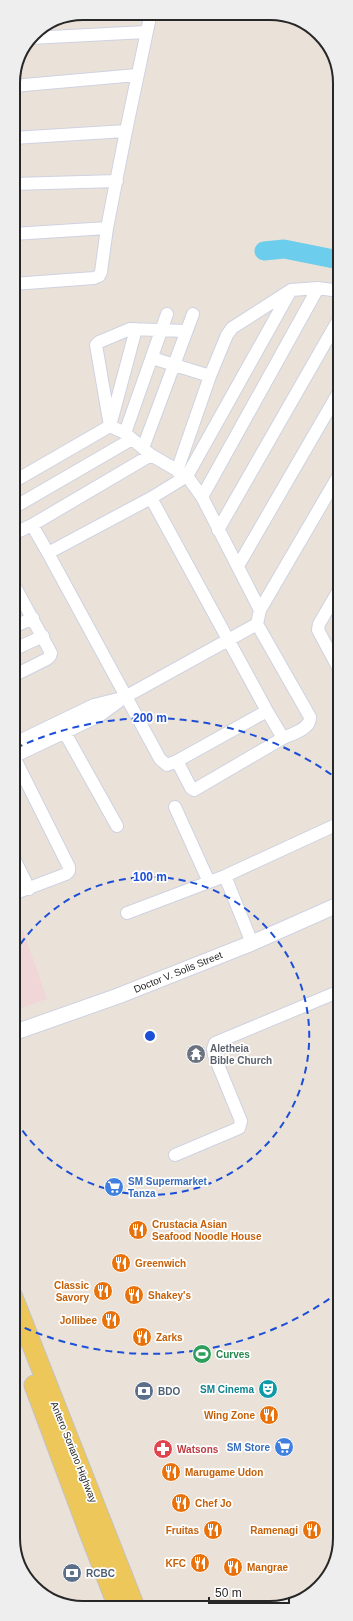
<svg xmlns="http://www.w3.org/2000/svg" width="353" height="1621" font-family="Helvetica,sans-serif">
	<rect width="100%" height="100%" fill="#eae2d9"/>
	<path fill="#f1d6d8" d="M23 930 47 999 13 1011V933Z"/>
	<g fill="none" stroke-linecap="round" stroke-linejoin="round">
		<path stroke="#6cceec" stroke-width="19" d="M264 251 284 249 334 259 339 256"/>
		<g stroke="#ced2e1" stroke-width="14">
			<path id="minor" d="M31 38 146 32
				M13 86 137 75
				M13 138 126 131
				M13 184 117 181
				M13 234 107 228
				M13 284 94 278 99 276 101 272 107 228 126 131 150 17
				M186 331 130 329 99 342 96 345 110 426 125 433 151 455 187 476 202 497 260 610 257 624 310 717C311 729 292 734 283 738L267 711
				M152 358 210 376
				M125 433 167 314
				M143 448 193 314
				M177 471 210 376 227 335 232 328 291 290 318 288 339 291
				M13 482 110 426 136 329
				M202 497 318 288
				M151 498 267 711 177 761 167 765 160 759 48 553 151 498 187 476 291 290
				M13 508 132 439
				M32 525 48 553
				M218 530 340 317
				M13 534 32 525 151 455
				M238 566 340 390
				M13 583 51 653 50 656 47 659 13 676
				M340 588 319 624 318 630 340 671
				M260 610 340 473
				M13 627 33 618
				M13 650 43 636
				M65 733 117 826
				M13 744 94 705 118 699
				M13 755 69 867V871L66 874 13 894
				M13 757 99 716 125 697 257 624
				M177 761 191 788 194 790 283 738
				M175 807 209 882
				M13 856 29 889
				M225 876 252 943
				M127 913 225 876 340 823
				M175 1155 239 1128 241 1121 214 1055 213 1049 215 1043 340 991"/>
		</g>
		<g stroke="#ced2e1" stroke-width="17">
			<path id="tertiary" d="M13 1033 118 996 252 943 340 904"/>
		</g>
		<g stroke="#c3c3c3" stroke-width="21">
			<path id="primary" d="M13 1297 135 1607
				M34 1385 90 1535 118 1607"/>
		</g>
		<use href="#minor" stroke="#fff" stroke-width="12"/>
		<use href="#tertiary" stroke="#fff" stroke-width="15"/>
		<use href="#primary" stroke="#eec75a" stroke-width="19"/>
	</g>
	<g fill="none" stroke="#1d4ed8" stroke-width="2" stroke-dasharray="7 5">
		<path d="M14 954A159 159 0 1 1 14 1118"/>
		<path d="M339 1292A318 318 0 0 1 16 1324M16 748A318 318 0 0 1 339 780"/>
	</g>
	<defs>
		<g id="temple-disc" transform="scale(1)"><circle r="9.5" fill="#6b7280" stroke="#fff"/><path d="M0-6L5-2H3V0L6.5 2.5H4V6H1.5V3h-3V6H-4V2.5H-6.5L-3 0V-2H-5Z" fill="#fff"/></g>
		<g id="supermarket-disc" transform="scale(1)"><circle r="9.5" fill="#3f7fe0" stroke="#fff"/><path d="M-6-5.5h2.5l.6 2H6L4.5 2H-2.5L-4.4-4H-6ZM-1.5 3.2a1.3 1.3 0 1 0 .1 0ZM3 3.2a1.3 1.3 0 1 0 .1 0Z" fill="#fff"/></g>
		<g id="restaurant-disc" transform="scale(1)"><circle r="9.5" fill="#e8710a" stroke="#fff"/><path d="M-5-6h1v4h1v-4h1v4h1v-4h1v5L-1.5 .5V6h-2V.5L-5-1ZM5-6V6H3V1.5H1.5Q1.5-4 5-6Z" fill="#fff"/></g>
		<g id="stadium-disc" transform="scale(1)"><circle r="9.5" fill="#2e9e5b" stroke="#fff"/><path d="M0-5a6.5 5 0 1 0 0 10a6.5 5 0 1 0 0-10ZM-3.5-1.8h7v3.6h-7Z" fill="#fff"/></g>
		<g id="theatre-disc" transform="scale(1)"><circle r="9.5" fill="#0f9aa8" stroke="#fff"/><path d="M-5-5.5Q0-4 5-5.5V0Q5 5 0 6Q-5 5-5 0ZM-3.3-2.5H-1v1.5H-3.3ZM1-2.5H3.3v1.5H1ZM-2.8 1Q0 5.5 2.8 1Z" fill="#fff"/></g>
		<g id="bank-disc" transform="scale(1)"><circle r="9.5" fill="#5c6f8a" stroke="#fff"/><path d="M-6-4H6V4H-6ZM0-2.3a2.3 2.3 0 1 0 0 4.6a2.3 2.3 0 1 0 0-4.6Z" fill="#fff"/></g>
		<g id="pharmacy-disc" transform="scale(1)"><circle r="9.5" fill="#e0444e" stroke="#fff"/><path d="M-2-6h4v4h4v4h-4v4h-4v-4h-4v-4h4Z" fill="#fff"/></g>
	</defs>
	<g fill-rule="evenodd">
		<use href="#temple-disc" x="196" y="1054"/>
		<use href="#supermarket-disc" x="114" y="1187"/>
		<use href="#restaurant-disc" x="138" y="1230"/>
		<use href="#restaurant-disc" x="121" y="1263"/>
		<use href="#restaurant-disc" x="103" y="1291"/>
		<use href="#restaurant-disc" x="134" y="1295"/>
		<use href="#restaurant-disc" x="111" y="1320"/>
		<use href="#restaurant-disc" x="142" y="1337"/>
		<use href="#stadium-disc" x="202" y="1354"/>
		<use href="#theatre-disc" x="268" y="1389"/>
		<use href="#bank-disc" x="144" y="1391"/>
		<use href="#restaurant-disc" x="269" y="1415"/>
		<use href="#supermarket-disc" x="284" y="1447"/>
		<use href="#pharmacy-disc" x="163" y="1449"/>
		<use href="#restaurant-disc" x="171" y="1472"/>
		<use href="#restaurant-disc" x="181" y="1503"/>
		<use href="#restaurant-disc" x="213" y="1530"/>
		<use href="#restaurant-disc" x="312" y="1530"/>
		<use href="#restaurant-disc" x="200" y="1563"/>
		<use href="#restaurant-disc" x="233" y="1567"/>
		<use href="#bank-disc" x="72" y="1573"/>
	</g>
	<g text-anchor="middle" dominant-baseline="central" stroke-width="3.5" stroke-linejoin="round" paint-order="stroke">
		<g font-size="10" fill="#272727" stroke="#fff">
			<text transform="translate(178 972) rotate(-22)">Doctor V. Solis Street</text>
			<text transform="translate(74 1452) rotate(68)">Antero Soriano Highway</text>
		</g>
		<g font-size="10" font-weight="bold" fill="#5b616d" stroke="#fff" text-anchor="start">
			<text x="210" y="1048">Aletheia<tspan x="210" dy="12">Bible Church</tspan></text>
		</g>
		<g font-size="10" font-weight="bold" fill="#366cbe" stroke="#fff" text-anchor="start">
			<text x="128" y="1181">SM Supermarket<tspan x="128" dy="12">Tanza</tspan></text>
			<text x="270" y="1447" text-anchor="end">SM Store</text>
		</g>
		<g font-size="10" font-weight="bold" fill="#c56008" stroke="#fff" text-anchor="start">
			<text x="152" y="1224">Crustacia Asian<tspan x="152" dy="12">Seafood Noodle House</tspan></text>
			<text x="135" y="1263">Greenwich</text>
			<text x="89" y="1285" text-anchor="end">Classic<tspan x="89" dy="12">Savory</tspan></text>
			<text x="148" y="1295">Shakey's</text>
			<text x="97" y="1320" text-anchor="end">Jollibee</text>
			<text x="156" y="1337">Zarks</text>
			<text x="255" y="1415" text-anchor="end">Wing Zone</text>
			<text x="185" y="1472">Marugame Udon</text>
			<text x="195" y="1503">Chef Jo</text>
			<text x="199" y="1530" text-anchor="end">Fruitas</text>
			<text x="298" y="1530" text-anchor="end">Ramenagi</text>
			<text x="186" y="1563" text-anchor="end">KFC</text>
			<text x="247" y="1567">Mangrae</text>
		</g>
		<g font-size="10" font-weight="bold" fill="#27864d" stroke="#fff" text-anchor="start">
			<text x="216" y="1354">Curves</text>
		</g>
		<g font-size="10" font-weight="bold" fill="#0d838f" stroke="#fff" text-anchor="end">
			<text x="254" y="1389">SM Cinema</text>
		</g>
		<g font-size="10" font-weight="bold" fill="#4e5e75" stroke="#fff" text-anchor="start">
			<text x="158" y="1391">BDO</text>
			<text x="86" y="1573">RCBC</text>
		</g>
		<g font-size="10" font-weight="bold" fill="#be3a42" stroke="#fff" text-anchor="start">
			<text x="177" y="1449">Watsons</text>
		</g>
	</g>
	<path d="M0 0H353V1621H0ZM83 20H270A63 63 0 0 1 333 83V1538A63 63 0 0 1 270 1601H83A63 63 0 0 1 20 1538V83A63 63 0 0 1 83 20Z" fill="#eee" fill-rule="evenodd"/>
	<path fill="none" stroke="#272727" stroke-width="2" d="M83 20H270A63 63 0 0 1 333 83V1538A63 63 0 0 1 270 1601H83A63 63 0 0 1 20 1538V83A63 63 0 0 1 83 20Z"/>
	<circle cx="150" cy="1036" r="6" fill="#1d4ed8" stroke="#fff" stroke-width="2"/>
	<g font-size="12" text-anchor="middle" font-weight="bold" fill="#1d4ed8" stroke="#fff" stroke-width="3.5" stroke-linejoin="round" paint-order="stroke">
		<text x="150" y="722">200 m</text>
		<text x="150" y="881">100 m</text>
	</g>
	<path d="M209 1597v6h80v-6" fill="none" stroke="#272727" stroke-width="2"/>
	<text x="215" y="1597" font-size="12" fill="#272727" stroke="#ffffff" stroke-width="3" paint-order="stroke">50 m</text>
</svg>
